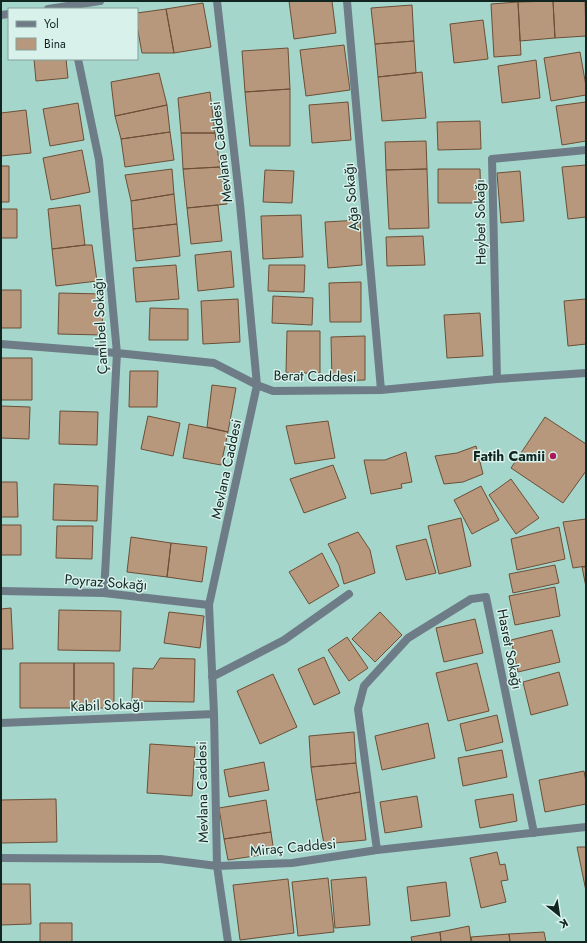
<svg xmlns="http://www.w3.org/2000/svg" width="587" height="943" font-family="Jost,sans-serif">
	<rect width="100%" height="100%" fill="#a4d6cc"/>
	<path fill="#b8987d" stroke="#6b4f36" d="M289 1H332L336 33 294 39Z
		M553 1H585L586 36 555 38Z
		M553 1 555 38 520 41 518 2Z
		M518 2 521 55 494 57 491 4Z
		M203 3 211 47 174 53 166 9Z
		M412 5 414 41 375 44 371 8Z
		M166 9 174 53H142L137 26V13Z
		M483 20 488 59 454 63 450 24Z
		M414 41 416 73 378 77 375 44Z
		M344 45 350 90 306 96 300 50Z
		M288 48 290 89 245 92 242 51Z
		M580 52 586 86V95L551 101 544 58Z
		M34 59H66L68 78 36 81Z
		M536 60 540 98 502 103 498 66Z
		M422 72 426 118 382 121 378 77Z
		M159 73 167 105 115 116 111 82Z
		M290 89V146H250L245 92Z
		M210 92 215 133H181L178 98Z
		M348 102 351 140 312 143 309 105Z
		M586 102V141L562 145 556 106Z
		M78 103 84 140 50 146 43 109Z
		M167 105 170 132 121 139 115 116Z
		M26 110 31 153 1 156V113Z
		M480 121 481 149 438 150 437 122Z
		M170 132 174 160 125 167 121 139Z
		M181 133H215L220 167 183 169Z
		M426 141 427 169 386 170 385 142Z
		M82 150 90 192 51 200 43 158Z
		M586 165V217L568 219 562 167Z
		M1 166H9V202H1Z
		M220 167 227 204 187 208 183 169Z
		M172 169 174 194 131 201 125 175Z
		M427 169 429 228 389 229 386 170Z
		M438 169H480L481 203H438Z
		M265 170 294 171 292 203 263 202Z
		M520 171 524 221 501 223 497 173Z
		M174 194 177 224 133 229 131 201Z
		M80 205 85 245 52 249 48 209Z
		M218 205 222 241 191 244 187 208Z
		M1 209H17V238H1Z
		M301 215 303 257 263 259 261 216Z
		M360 220 362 265 328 268 325 222Z
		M177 224 180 256 136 261 133 229Z
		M423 236 425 265 387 266 386 237Z
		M85 245H92L97 281 56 286 52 249Z
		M231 251 234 287 198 291 195 255Z
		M176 265 179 299 136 302 133 268Z
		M269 265H305L304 292 268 291Z
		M361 282V322H330L329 283Z
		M1 290H21V328H1Z
		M59 293 103 294 102 335 58 334Z
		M273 296 313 298 312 325 272 323Z
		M238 299 240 342 203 344 201 301Z
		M586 299V344L568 346 564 301Z
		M150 308 188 309V340H149Z
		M480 313 483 356 447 358 444 315Z
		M287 331H320V373H286Z
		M365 336V380L332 381 331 337Z
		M1 358H32V400H1Z
		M130 371H158L157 407H129Z
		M212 385 236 388 228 432 207 427Z
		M1 406 30 407 29 439 1 438Z
		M60 411 98 412 97 445 59 444Z
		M148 416 180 423 173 456 141 449Z
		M545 417 586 444V471L563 503 511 468Z
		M328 421 335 458 295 464 286 426Z
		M189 424 228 432 221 465 183 458Z
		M476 446 483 474 463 482 444 484 435 456 457 453Z
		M406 452 412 482 401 484 402 488 371 494 364 460H385Z
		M333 465 346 498 304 513 290 479Z
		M511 479 539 518 516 534 489 495Z
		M1 482H17L18 517H1Z
		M54 484 98 486 97 521 53 520Z
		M481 486 499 520 472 534 454 500Z
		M461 518 471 566 439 574 428 526Z
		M586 519V566L573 568 563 522Z
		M1 525H21V555H1Z
		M57 526H93L92 559 56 558Z
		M559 527 565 559 517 570 511 539Z
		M358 532 370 550 375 573 344 584 339 565 328 544Z
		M131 537 171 543 167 577 127 572Z
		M426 539 436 573 406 580 396 546Z
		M171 543 207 547 202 582 167 577Z
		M322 553 339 586 309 604 289 572Z
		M555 565 559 583 513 593 509 574Z
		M582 567H586V587Z
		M555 587 560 616 515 625 509 596Z
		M11 608 13 649H1V609Z
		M59 610 121 611 120 651 58 650Z
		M169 612 204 616 200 648 164 643Z
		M380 612 402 635 375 662 352 639Z
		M475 619 483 653 444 662 436 628Z
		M552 630 560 662 518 672 511 640Z
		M347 637 368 668 349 681 328 650Z
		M324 657 340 693 314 705 298 669Z
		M160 658 195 659 194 702 132 701 133 668 153 669Z
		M20 663H74V708H20Z
		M74 663H114V708H74Z
		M477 663 489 711 448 721 436 673Z
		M559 672 568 705 531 715 523 682Z
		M273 674 297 727 260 744 237 691Z
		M497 715 503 742 466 751 460 724Z
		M428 723 435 758 382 770 375 736Z
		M354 732 356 763 311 767 309 736Z
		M150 744 195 747 192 796 147 793Z
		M502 750 507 777 463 786 458 758Z
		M264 762 269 790 229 797 224 770Z
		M356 763 360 792 316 800 311 767Z
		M584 771 586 782V804L545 812 539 780Z
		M360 792 366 840 324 844 316 800Z
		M513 794 517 821 480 828 475 800Z
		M417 796 422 827 385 833 380 802Z
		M56 799 57 842 1 843V800Z
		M266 800 271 832 224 839 219 808Z
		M271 832 274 853 228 860 224 839Z
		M577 847H586V891Z
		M497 852 500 865 505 864 508 880 501 881 506 902 481 908 470 858Z
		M366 877 370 925 335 928 331 880Z
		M328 878 334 932 298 936 292 882Z
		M288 879 294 933 240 940 233 885Z
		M446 882 450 916 411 921 407 887Z
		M1 884H30L31 924 1 925Z
		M40 923H72V942H40Z
		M469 926 471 942H441L440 932Z
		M440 932 441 942H412L411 937Z
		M544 932 546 942H510L509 934Z
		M509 934 510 942H472L471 937Z"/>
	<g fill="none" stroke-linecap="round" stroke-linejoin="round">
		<path stroke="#6e7c87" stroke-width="8" d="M217 1 240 204 257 385 209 605 214 714 217 866 228 942
			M347 1 381 390
			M48 9 100 1
			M1 15 9 14
			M78 59 99 160 117 353 104 593
			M1 344 117 353 214 363 257 385 273 391 381 390 497 379 586 373
			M497 379 492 159 586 150
			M1 591 104 593 209 605
			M212 677 284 640 349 594
			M1 723 214 714
			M377 850 358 709 364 686 408 638 471 599 486 597 534 833
			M1 858 161 859 217 866 292 863 377 850 586 827"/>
	</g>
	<circle fill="#a91a58" stroke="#d8f1eb" stroke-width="1.5" cx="553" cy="456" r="4"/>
	<g text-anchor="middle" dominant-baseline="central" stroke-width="3" stroke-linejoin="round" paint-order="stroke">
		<g font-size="14" fill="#112521" stroke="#d8f1eb">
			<text transform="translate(221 152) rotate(-97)">Mevlana Caddesi</text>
			<text transform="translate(351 197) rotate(-95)">Ağa Sokağı</text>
			<text transform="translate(480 222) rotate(-91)">Heybet Sokağı</text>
			<text transform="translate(100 326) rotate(-93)">Çamlıbel Sokağı</text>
			<text transform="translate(315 376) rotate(1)">Berat Caddesi</text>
			<text transform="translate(226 469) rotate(-78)">Mevlana Caddesi</text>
			<text transform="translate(106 582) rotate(4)">Poyraz Sokağı</text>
			<text transform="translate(510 649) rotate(79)">Hasret Sokağı</text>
			<text transform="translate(107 705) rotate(-2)">Kabil Sokağı</text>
			<text transform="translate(202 792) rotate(-91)">Mevlana Caddesi</text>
			<text transform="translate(293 847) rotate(-5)">Miraç Caddesi</text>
		</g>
		<g font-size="14" font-weight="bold" fill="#112521" stroke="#d8f1eb" text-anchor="end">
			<text x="545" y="456">Fatih Camii</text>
		</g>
	</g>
	<rect width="587" height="943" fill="none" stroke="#112521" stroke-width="4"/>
	<rect x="8" y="8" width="130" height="52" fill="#d8f1eb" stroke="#889f9a"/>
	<rect x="16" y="21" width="20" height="6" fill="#6e7c87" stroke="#889f9a"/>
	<text x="44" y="28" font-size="12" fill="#112521">Yol</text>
	<rect x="16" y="38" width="20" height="12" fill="#b8987d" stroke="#889f9a"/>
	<text x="44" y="48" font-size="12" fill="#112521">Bina</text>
	<g transform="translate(559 915) rotate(150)" stroke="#d8f1eb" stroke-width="3" paint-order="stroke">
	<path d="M0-3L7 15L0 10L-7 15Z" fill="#112521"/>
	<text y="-6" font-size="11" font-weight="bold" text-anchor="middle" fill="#112521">K</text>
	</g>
</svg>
